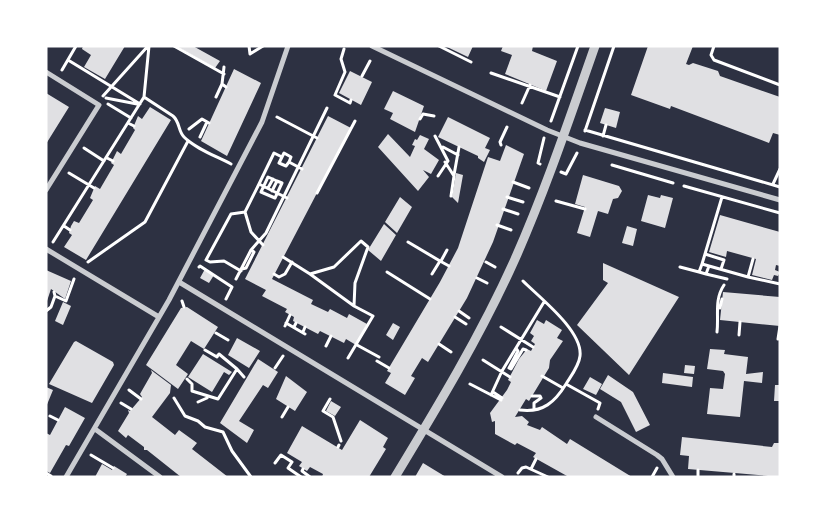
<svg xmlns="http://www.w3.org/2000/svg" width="826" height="523" font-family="Cabin,sans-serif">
	<rect width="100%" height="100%" fill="#2d3142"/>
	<path fill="#e0e0e3" d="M83 46H125L105 79 84 67 91 55 82 49Z
		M176 46H193L220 61 215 68Z
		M445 46H473L468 57Z
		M503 46H533L532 51 557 61 546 91 505 74 512 55 501 51Z
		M648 46H693L686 64 689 65 693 63 718 71 720 76 780 97V135L773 133 769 143 671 106 670 109 631 95Z
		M234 69 261 83 227 156 201 141Z
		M350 71 372 82 361 105 339 93Z
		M393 91 424 106 415 132 390 119 393 113 384 109Z
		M46 93 69 107 46 144Z
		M150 107 171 120 86 260 64 247 72 235 69 233 71 226 74 221 79 223 93 200 90 198 95 186 100 189 114 165 111 163 117 151 121 154 135 130 133 128 138 116 142 119Z
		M605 108 620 112 616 128 600 123Z
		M328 116 351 128 272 279 313 300 311 304 328 312 330 309 347 318 349 314 367 324 356 345 346 339 344 343 320 331 318 334 293 321 294 317 285 312 287 309 262 296 266 290 245 279Z
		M448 117 490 138 485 148 490 150 484 162 478 158V156L438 137Z
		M388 134 410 157 415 146 412 145 415 139 417 140 420 135 429 139 424 149 439 160 431 174 423 170 429 177 418 191 378 147Z
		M506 145 524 154 493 242 467 298 428 362 422 358 411 376 415 378 405 395 385 383 391 373 387 371 440 282 458 248 488 157 500 161Z
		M456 173 463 175 458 203 452 197Z
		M583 175 619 186 622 191 618 198 613 199 608 214 598 211 590 237 577 233 585 207 575 204Z
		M648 195 660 198 661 195 673 198 665 228 641 221Z
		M400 197 412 207 397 233 385 222Z
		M720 215 780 232V266L776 265 775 270 780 272 778 276 774 275 772 280 752 275 756 259 727 251 726 257 709 252Z
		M384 224 396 235 381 261 368 250Z
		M627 226 637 229 633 246 622 243Z
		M603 263 679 297 629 375 577 325 608 283 603 280Z
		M205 269 214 275 209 283 200 278Z
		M46 270 71 281 65 299 51 289 46 304Z
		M723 292 780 297V326L720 320Z
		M63 302 71 306 63 325 55 321Z
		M187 307 218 327 204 349 191 341 176 365 188 374 178 389 146 365 181 308Z
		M537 320 544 324 546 320 562 330 557 338 563 341 550 360 549 368 529 401 526 399 515 417 522 416 529 422 527 425 540 430 542 427 567 444 570 439 632 477 567 476 533 457 536 453 517 443 515 445 495 434V421L492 422 490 413 507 390 511 382 508 380 519 359 527 349 531 351 535 344 531 341 534 336 530 333Z
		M393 323 400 327 393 340 386 335Z
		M237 338 260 351 249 368 228 355Z
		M76 341 113 362 114 365 92 403 49 384 74 342Z
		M710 349 725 350 724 354 748 357 746 374 763 372 762 383 744 381 740 417 707 414 710 388 723 389 725 374 723 371 707 369Z
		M203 354 232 372 229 375 224 372 212 392 188 377Z
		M258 359 278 372 268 388 263 385 239 421 254 430 247 443 220 423Z
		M685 365 695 366 694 374 684 373Z
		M151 370 171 385 170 393 152 417 175 435 179 430 197 443 192 449 228 477H181L147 450H144V447L128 435 126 438 118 431 129 413 128 410 130 411 142 397 140 394 152 373Z
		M663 373 693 377 692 387 662 383Z
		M608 375 633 392 650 425 636 432 621 402 600 389Z
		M286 376 307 392 295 411 276 399Z
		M590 377 602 384 596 395 583 389Z
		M775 385H780V401H774Z
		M46 387 53 390 46 407Z
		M331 401 341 407 335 416 326 411Z
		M65 407 85 418 69 446 66 445 50 473 46 471V433L50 435Z
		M360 420 388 438 383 447 386 449 369 477H322L323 474 310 467 307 471 299 466 302 462 287 453 302 426 342 450Z
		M682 437 772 447 774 443H780V477L688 469 689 456 680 455Z
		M423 463 446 477H415Z
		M102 464 112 470 114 466 127 474 125 477H95Z"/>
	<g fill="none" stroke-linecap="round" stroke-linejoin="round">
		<path stroke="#fff" stroke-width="3" d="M174 46 224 74
			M249 46 250 54 263 46
			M439 46 471 62
			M714 46 711 55 714 60 780 85
			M344 49 341 59 345 72 335 95 350 103 351 100
			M68 60 140 104
			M62 70 76 46
			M491 73 560 97
			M362 76 370 61
			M222 84 224 67
			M103 96 148 46
			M144 97 149 46
			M216 97 222 84 226 87
			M106 98 137 104
			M522 103 530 85
			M108 104 131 118
			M277 117 317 138
			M420 119 423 114 434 116
			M551 121 578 46
			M128 123 134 126
			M189 129 202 119 209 123
			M585 130 780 187
			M585 131 614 46
			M435 136 448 161 438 176
			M603 136 606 125
			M200 137 207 122
			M501 145 500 142 507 127
			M443 147 458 155
			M84 148 104 161
			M282 157 274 153 259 184 287 198
			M107 158 113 161
			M289 162 291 157 284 153 279 163 286 166 289 162 302 169
			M445 162 454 176 451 196
			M540 164 538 163 544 138
			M612 165 673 183
			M561 172 566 174 577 153
			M69 173 94 188
			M454 175 459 147
			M513 182 529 188
			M259 184 245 212 251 232 263 245
			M773 184 780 169
			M684 186 780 213
			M268 188 273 179
			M272 191 277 181 282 183 275 198 261 192 268 177 277 181
			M317 193 355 121
			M507 197 523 202
			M556 201 585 209
			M503 209 518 214
			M497 225 511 230
			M64 226 70 230
			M361 241 368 247 355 283 354 306 310 274 334 267Z
			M53 242 144 97 173 116C180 122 178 131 184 137 196 149 216 156 231 164
			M408 242 440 261
			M705 254 702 264 748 277
			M283 257 310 274
			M753 259 748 277 780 284
			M441 261 447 250
			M88 262 145 222 188 141
			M486 262 495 267
			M702 264 699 272 706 274
			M709 266 706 274 727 279
			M199 267 200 266 232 287 226 299
			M680 267 699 272
			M242 269 246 268 254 252 251 250
			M721 269 724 260 705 254 722 197
			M241 271 224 261 210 262 206 260 231 214 245 212
			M387 272 430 299
			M274 274 279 277 285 274 292 262
			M432 274 440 261 449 266
			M477 278 487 283
			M236 279 251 250 266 233 327 108
			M523 281C540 298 583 331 580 356 579 366 571 376 566 384L600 403 598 409
			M54 292 55 296 66 301 74 279
			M182 301 184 307
			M720 308 722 299
			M46 311 51 307 55 296
			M459 311 469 318
			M455 317 466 324
			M286 323 305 334
			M285 326 290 315
			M294 327 296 323
			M501 327 533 347
			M303 332 305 327
			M717 332C719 315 714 300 724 285
			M216 333 228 340
			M739 335 740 322
			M778 339 780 326
			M439 344 451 352
			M357 345 379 357
			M326 346 331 336
			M516 348 518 351 509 368 511 369 523 349 526 350
			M205 350 217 357 218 355
			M348 358 373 316 354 306
			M483 360 510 377
			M377 361 389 368
			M275 368 283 356
			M237 369 244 377
			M542 376 563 388
			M187 379 192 384V391L218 399 237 369 219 354
			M470 384 501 400
			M129 390 141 399
			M493 392 502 398
			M491 395 502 371 544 302
			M532 396H540L541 398
			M174 398 185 416 198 421 205 427 223 432 232 451 251 477
			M330 399 323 411 333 417 341 441
			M198 402 207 398
			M121 403 131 409
			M520 410C543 413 555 402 566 384
			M534 410V403L541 398
			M50 416 58 420
			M282 417 288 407
			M338 447 339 445
			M91 455 113 468
			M275 463 281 455 292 462 288 468 301 477
			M303 469 302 471 310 477
			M531 469 536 459
			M46 473 51 476
			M518 473 522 468 526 467 548 477
			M652 477 657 468
			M698 477V470
			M734 477V474"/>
		<path stroke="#caccd0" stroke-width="5" d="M372 46 547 130 580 143 780 200
			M46 72 99 105 46 190
			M46 249 159 317
			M179 282 502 477
			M596 417 657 455 662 459 673 477
			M95 429 160 477
			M66 477 169 300 262 122 288 46"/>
		<path stroke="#caccd0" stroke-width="9" d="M395 477C438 406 481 335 515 259 546 189 570 117 595 46"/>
	</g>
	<rect width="826" height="523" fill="none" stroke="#ffffff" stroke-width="95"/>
</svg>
